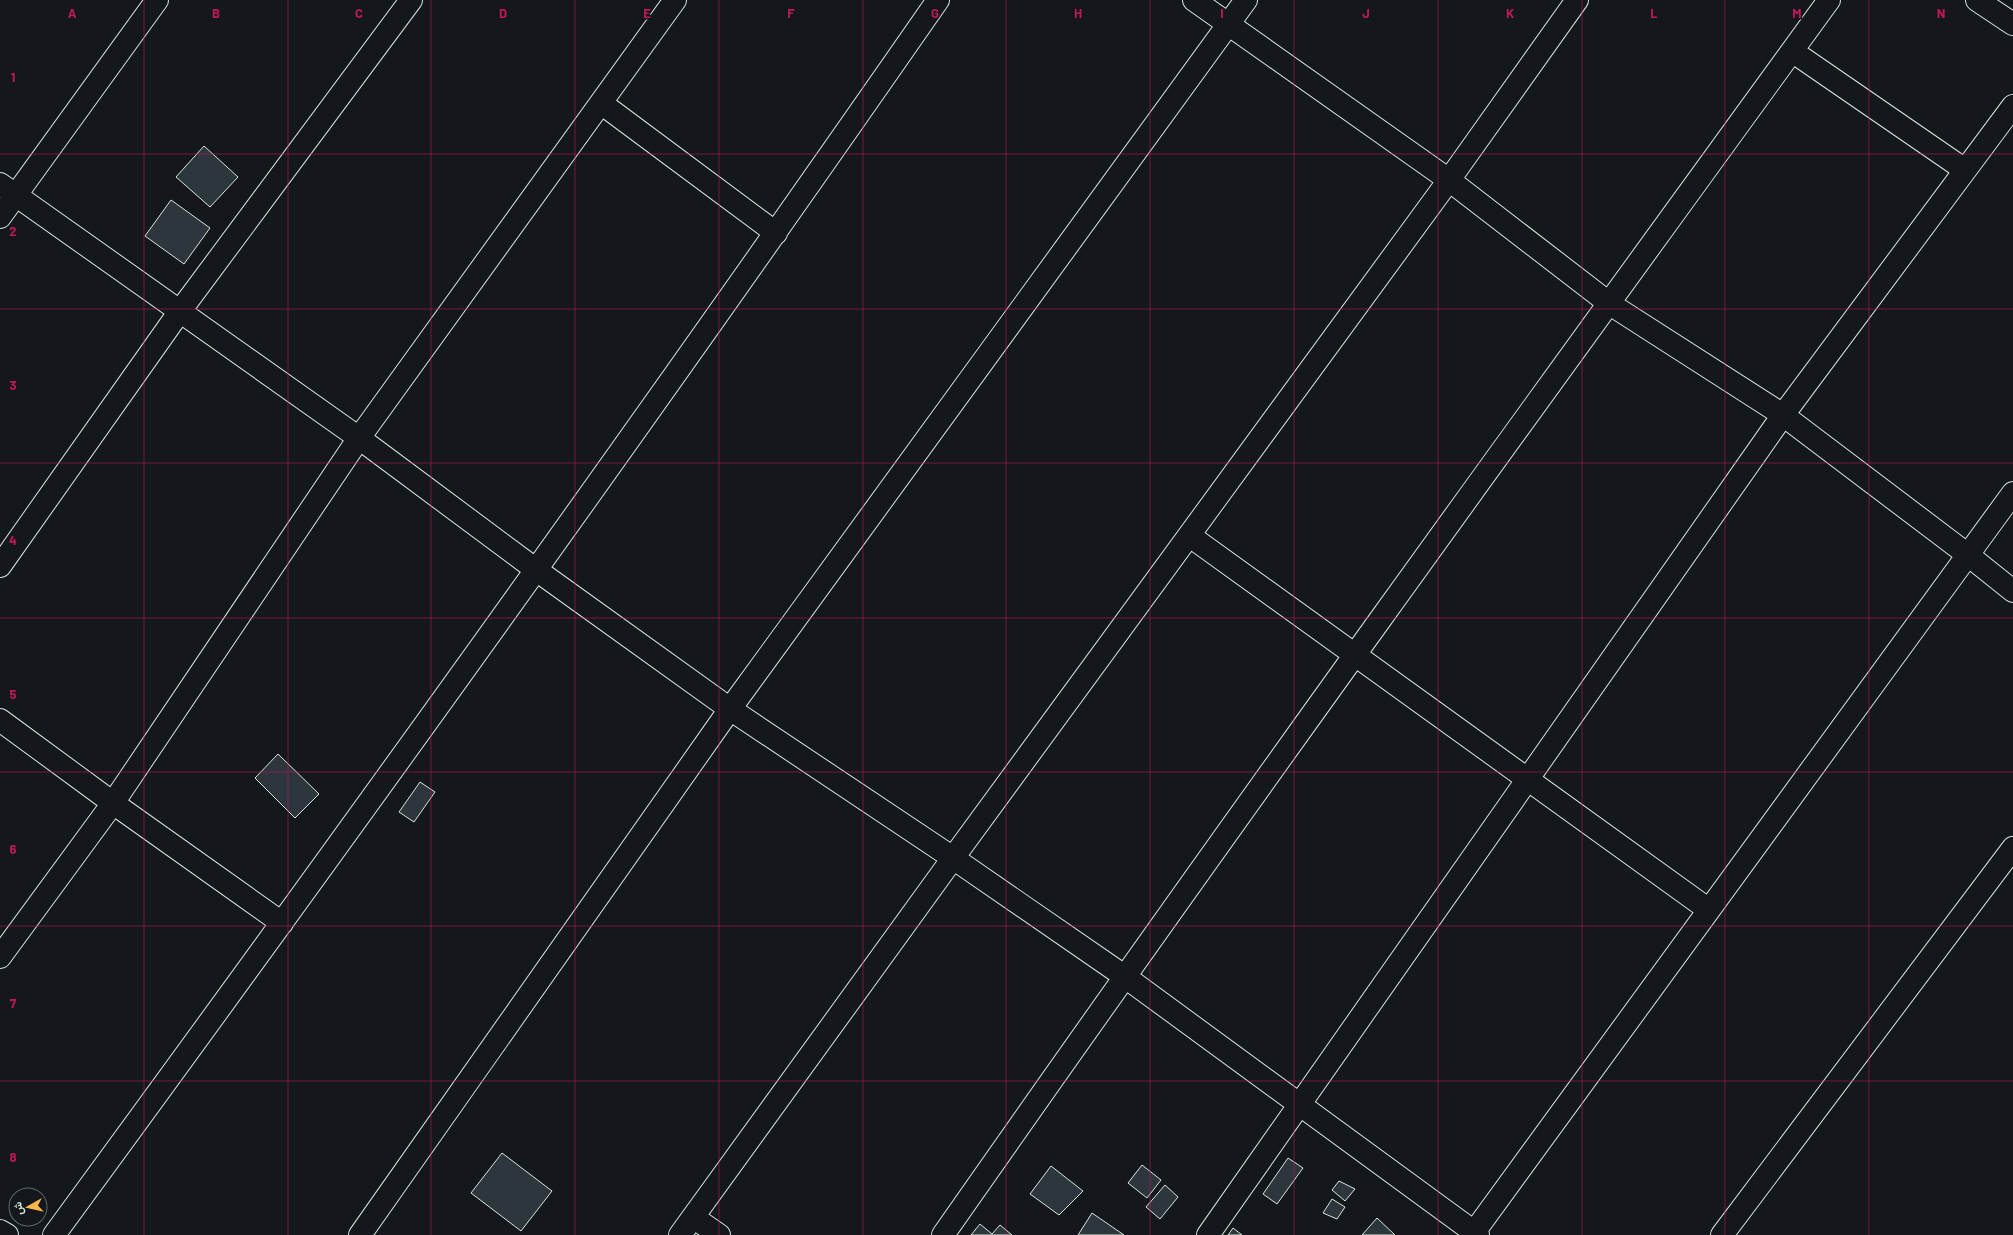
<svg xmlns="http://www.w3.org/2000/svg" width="2013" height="1235" font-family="Barlow,Vazirmatn,sans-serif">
	<rect width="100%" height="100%" fill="#14181c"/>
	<path fill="#2c363c" stroke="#d8e6dc" d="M204 146 238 177 210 207 176 177Z
		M171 200 210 228 184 264 145 236Z
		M278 754 319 794 295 818 255 778Z
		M420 782 435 792 414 822 399 812Z
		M502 1153 552 1191 521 1231 471 1193Z
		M1288 1158 1303 1168 1277 1204 1263 1194Z
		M1142 1165 1161 1180 1147 1198 1128 1183Z
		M1051 1166 1083 1191 1059 1215 1030 1194Z
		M1339 1181 1355 1189 1345 1201 1332 1190Z
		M1165 1185 1178 1197 1160 1219 1146 1207Z
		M1332 1199 1345 1207 1337 1219 1323 1213Z
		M1092 1213 1124 1235H1078Z
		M1377 1218 1395 1235H1362Z
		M980 1224 992 1234 1000 1225 1012 1235H971Z
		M1233 1228 1242 1235H1228Z"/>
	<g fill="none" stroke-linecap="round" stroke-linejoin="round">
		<g stroke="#d8e6dc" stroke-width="24">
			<path id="minor" d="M1194 0 1449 180 1610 304 1783 415 1968 555 2013 591
				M1977 0 2013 24
				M1792 51 1965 170
				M601 103 776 233
				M0 184 359 438 535 569 730 709 953 858 1124 976 1478 1235
				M0 217 157 0
				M1190 536 1709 910
				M0 566 180 311 411 0
				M0 720 113 803 282 923
				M0 957 113 803 359 438 675 0
				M693 1217 719 1235
				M0 1231 7 1235
				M54 1235C353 827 649 416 938 0
				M360 1235 730 709 1246 0
				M680 1235 953 858 1449 180 1577 0
				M943 1235C1233 820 1531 410 1829 0
				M1208 1235 1783 415 2013 106
				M1472 1235 2013 493
				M1722 1235 2013 848"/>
		</g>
		<use href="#minor" stroke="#14181c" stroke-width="22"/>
	</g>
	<path fill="none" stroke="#c2185b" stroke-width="1" stroke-opacity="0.55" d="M144 0V1235M288 0V1235M431 0V1235M575 0V1235M719 0V1235M863 0V1235M1006 0V1235M1150 0V1235M1294 0V1235M1438 0V1235M1582 0V1235M1725 0V1235M1869 0V1235M0 154H2013M0 309H2013M0 463H2013M0 618H2013M0 772H2013M0 926H2013M0 1081H2013"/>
	<g font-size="13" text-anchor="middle" font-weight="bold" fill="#c2185b" stroke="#14181c" stroke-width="3" stroke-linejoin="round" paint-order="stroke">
		<text x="72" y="18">A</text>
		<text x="216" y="18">B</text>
		<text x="359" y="18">C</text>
		<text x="503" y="18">D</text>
		<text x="647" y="18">E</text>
		<text x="791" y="18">F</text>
		<text x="935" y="18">G</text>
		<text x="1078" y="18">H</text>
		<text x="1222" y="18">I</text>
		<text x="1366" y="18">J</text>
		<text x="1510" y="18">K</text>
		<text x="1654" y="18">L</text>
		<text x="1797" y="18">M</text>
		<text x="1941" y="18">N</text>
		<text x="13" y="82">1</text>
		<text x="13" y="236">2</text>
		<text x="13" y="390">3</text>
		<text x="13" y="545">4</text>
		<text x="13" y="699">5</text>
		<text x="13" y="854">6</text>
		<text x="13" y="1008">7</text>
		<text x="13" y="1162">8</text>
	</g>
	<g transform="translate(28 1207) rotate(262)"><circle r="19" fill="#14181c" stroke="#626a69"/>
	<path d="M0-3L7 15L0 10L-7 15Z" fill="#ffb74d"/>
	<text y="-6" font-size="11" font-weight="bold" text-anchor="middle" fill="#d8e6dc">ش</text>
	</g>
</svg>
